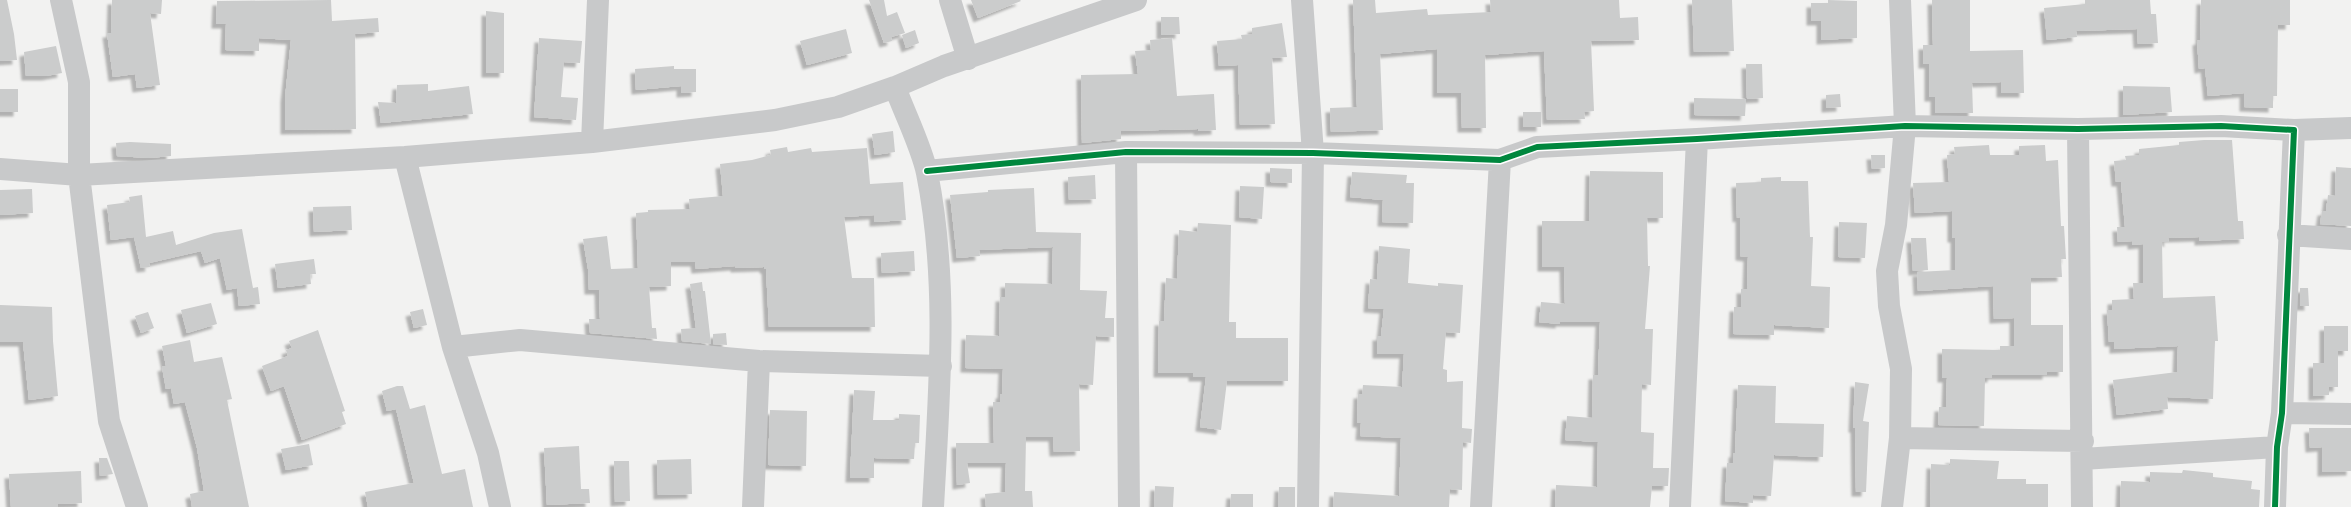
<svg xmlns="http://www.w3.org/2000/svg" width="2351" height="507" font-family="Ubuntu,sans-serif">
	<defs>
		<filter id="shadow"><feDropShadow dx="-4.5" dy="4.5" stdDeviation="1" flood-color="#0004"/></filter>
	</defs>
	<rect width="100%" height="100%" fill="#f2f2f1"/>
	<path fill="#cbcccc" filter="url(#shadow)" d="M0 0H7L14 34 17 60 0 61Z
		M112 0H162L161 14 150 13 160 85 137 88 135 74 113 77 107 33H111Z
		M331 0 332 21 378 18 379 32 355 34 356 129 285 130V98L291 40 259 38V51L225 50 226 24H216L217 1Z
		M869 0H884L887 16 897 12 905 33 891 37 892 41 884 43Z
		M971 0H1020L1021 1 978 18Z
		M1353 0H1375L1376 13 1427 9 1428 15 1491 12 1490 0H1619L1620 18 1638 17 1639 40 1591 41 1594 111 1584 112 1585 119 1547 120 1544 51 1485 55 1486 128H1462L1461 93H1437V49L1380 54 1383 130 1331 132 1330 108 1357 107Z
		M1692 0H1732L1734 51 1694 52Z
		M1828 0 1857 1V38L1821 40V21H1811V3H1828Z
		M1932 0H1970V51L2023 50 2024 93H2001V82L1972 83 1973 113H1935V97H1929V64H1923V45H1933Z
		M2085 0H2150L2151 14H2156L2158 43 2138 44 2137 29 2076 31 2077 37 2047 40 2044 8 2085 4Z
		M2201 0H2290V25H2278L2277 96H2273V108L2244 107V93L2208 96 2205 68 2199 69 2197 41 2200 40Z
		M486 11 504 13V73H486Z
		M1161 17H1179L1180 34 1161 35Z
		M1282 23 1287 57 1272 58 1275 124 1240 125 1238 65 1219 66 1217 41 1242 39 1241 35 1252 34V28Z
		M846 29 852 53 807 65 800 41Z
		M915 30 919 43 906 48 902 35Z
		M539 38 582 41 580 63 564 62 561 97 578 98 576 120 534 117Z
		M1172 38 1177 96 1214 94 1216 130 1198 131V129L1121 131V139L1082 143 1081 75 1138 74 1135 51 1151 50 1150 40Z
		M56 46 62 73 46 76H26L24 52Z
		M1746 64H1762L1763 98 1747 99Z
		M674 66V69H696V92L681 93V86L636 90 635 69Z
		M428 84V91L469 86 473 114 381 123 378 102 396 103 397 85Z
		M2123 86 2170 87 2172 112 2123 115Z
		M0 89H18V112H0Z
		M1840 94 1841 107 1826 108V95Z
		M1694 98 1746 99 1745 116 1694 115Z
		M1523 112H1541V127H1523Z
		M893 131 895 152 875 155 872 134Z
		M2204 140H2232L2238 221H2243L2244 239 2199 241V237L2168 238 2169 242H2162L2163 298 2215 296 2218 341H2215L2213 399 2167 397 2168 409 2117 415 2113 380 2177 372 2178 346 2114 349V342H2109L2107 310H2112V300L2134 299 2133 283H2143V244L2132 245V241L2118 242 2117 227H2125L2121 182H2116L2114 161 2126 160 2125 156 2139 155V149L2179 145V142Z
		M130 142 171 144V156L149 158 117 156 116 143Z
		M1989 145 1990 155H2019V146L2045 145 2046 161 2058 160 2061 226H2064L2066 259H2061L2062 277 2031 278V325H2063V372H2047V375H1992V378H1985L1984 426 1938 425 1939 407H1946L1947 378H1942V349L2000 350V346H2014V318L1994 319 1993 286 1918 291 1917 272 1955 270V238H1952V211L1915 213 1913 183 1949 182 1947 155 1955 154 1954 147Z
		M787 147 788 152 811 148 812 152 867 148 870 184 903 182 906 220 874 222V215L844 217 852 278H874L875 327H769L766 269H764V267L735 268V266L696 269 695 262H671V286L649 287 652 328H656L657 339 590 333 589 319H600L599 290H589L588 269 583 239 607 236 611 269 638 268 636 213 648 212V210L690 209 689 199 723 196 720 164 752 160 771 155 770 150Z
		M1871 155H1885V168L1872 169Z
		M2336 167 2351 168V226L2320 224 2322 211H2326L2328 195 2335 196Z
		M1270 168 1292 169V183L1270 182Z
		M1590 171 1663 172V218H1647L1648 266H1650L1645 329H1653L1651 385 1642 384 1641 432 1654 433 1653 468H1669L1668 486H1652L1650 507H1555L1556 485 1597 487 1598 442 1565 440 1567 416 1592 418 1593 375H1598L1600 322H1560V324L1539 322 1541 302 1565 304 1564 267H1542V221H1589Z
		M1352 172 1407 175 1406 183H1414L1413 223 1382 222 1383 200 1350 197Z
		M1095 175 1096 199 1069 200 1068 177Z
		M1781 177V181H1808L1810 237H1813L1811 286 1830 287 1829 328 1774 325V335L1733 334 1734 307H1741V289H1747L1748 257 1740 256V217L1737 218 1736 183 1761 182V178Z
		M1240 186 1264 187 1262 219 1239 217Z
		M1034 188 1036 232 1081 233 1080 290 1107 291 1105 318H1114V337L1096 336 1093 385 1079 384 1080 451 1054 452 1053 437H1026L1025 491H1032L1033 507H986L985 494 1005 492 1006 463H967L970 483 957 485 956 443H994L993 402H1000V394H1002L1003 369 965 368 966 335 999 336 1000 297H1005V283L1052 284 1053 247 979 250 980 256 957 258 950 195 988 192V190Z
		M32 189 33 213 0 215V190Z
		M142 195 146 237 173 231 176 245 214 233 242 229 253 288 258 287 260 304 239 306 237 288 227 290 220 258 205 263 201 251 149 263 150 267 141 268 134 237 111 240 107 205 130 202 129 197Z
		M351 206 352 230 314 232 313 207Z
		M1839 222 1867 223 1865 258 1838 257Z
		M1198 223 1231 225 1229 322H1236V338H1288V381H1227L1221 430 1200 427 1206 377H1193V373H1158L1159 321H1164L1166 278 1177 279 1179 230 1197 232Z
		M1911 238H1926L1928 270 1913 271Z
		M1379 246 1410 249 1408 283 1438 286V283L1463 285 1460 333 1446 332 1443 369 1447 370V382L1463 381 1462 428 1472 429 1471 443 1463 442 1462 490 1450 489 1449 507H1333L1334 492 1399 496 1401 438 1360 436 1361 423H1357L1358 394H1362L1363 385 1402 387 1404 354H1377V336H1381L1384 309 1368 308 1370 279 1377 280Z
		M914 251 915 271 882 273 881 253Z
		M314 259 316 274H310L311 284 278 288 275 264Z
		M702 282 703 291H705L711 344 682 341 681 329 696 328 690 284Z
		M2300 288H2308L2309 306H2300Z
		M211 303 217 324 187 333 181 310Z
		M0 305 52 307 53 341 58 396 29 400 23 342H0Z
		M423 309 427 325 414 328 410 312Z
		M148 312 154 328 141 333 135 316Z
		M2324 326H2348V351H2338V387H2329V395L2313 396V363H2324Z
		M318 330 345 411 342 412 346 424 302 440 284 386 271 391 262 366 288 356 286 350 292 348 289 341Z
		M726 333 727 345 713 344V334Z
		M190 340 194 362 222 357 232 399 227 400 249 507H192L190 494 204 491 197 448 185 402 174 404 171 388 166 389 162 367 166 366 162 346Z
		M1855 382 1869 384 1863 421 1869 422 1866 492H1856L1855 428H1853Z
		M1738 385 1776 386 1775 423 1824 424 1823 457 1774 455 1771 496 1753 495V503L1725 501 1727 463H1733V453H1735Z
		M397 386H403L410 409 425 405 442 474 465 469 473 507H368L365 492 414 483 396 409 387 411 382 391Z
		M854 390 875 391 873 420H899V414L920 415 919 443H915L914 459 874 458V478H850Z
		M770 410 807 411 806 466 768 465Z
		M2309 428H2351V471L2322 472V447L2310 448Z
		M309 444 313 465 286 470 281 449Z
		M579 446 581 489H589L590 503 547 505 544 448Z
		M99 458H107L113 474 100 476Z
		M691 459 692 494 658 495 657 460Z
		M1950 459 1999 461 1997 479H2026V484H2048V507H1930L1931 464 1950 465Z
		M614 461H629L630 501 615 502Z
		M2183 470 2213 473V477L2252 481 2251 489 2260 490 2259 507H2120L2121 481 2150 482V472L2182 473Z
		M81 471 82 503 58 504V507H11L9 474Z
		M1155 486 1174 487 1173 507H1154Z
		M1279 487H1295V507H1278Z
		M1231 494H1253V507H1230Z"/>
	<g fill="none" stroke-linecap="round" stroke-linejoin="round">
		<path stroke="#c8c9ca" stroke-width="22" d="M61 0 79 82V175L109 421 137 507
			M950 0 968 59
			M1302 0 1313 153 1308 507
			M895 87C904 112 922 148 927 173 949 283 939 395 933 507
			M2078 129 2082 507
			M2294 130 2351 128
			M592 142 598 0
			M1126 152 1129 507
			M405 157 453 347 488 453 500 507
			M0 169 79 175 405 157 592 142 775 120 838 107 895 87 944 66 1136 0
			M927 171 1126 152 1313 153 1500 160 1537 147 1697 139 1905 126 2078 129 2221 126 2294 130 2282 413 2277 447 2275 507
			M2288 235 2351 239
			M453 347 520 340 759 361 941 366
			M2282 413 2351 414
			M1900 438 2083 441
			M2082 459 2277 447
			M753 507 759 361
			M1481 507 1500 160
			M1680 507 1697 139
			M1892 507 1900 438 1901 369 1889 306 1887 271 1896 225 1905 126 1900 0"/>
		<g stroke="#fff" stroke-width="9">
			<path id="cycleway" d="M927 171 1126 152 1313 153 1500 160 1537 147 1697 139 1905 126 2078 129 2221 126 2294 130 2282 413 2277 447 2275 507"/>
		</g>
		<use href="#cycleway" stroke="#00873e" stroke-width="6"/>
	</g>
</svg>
